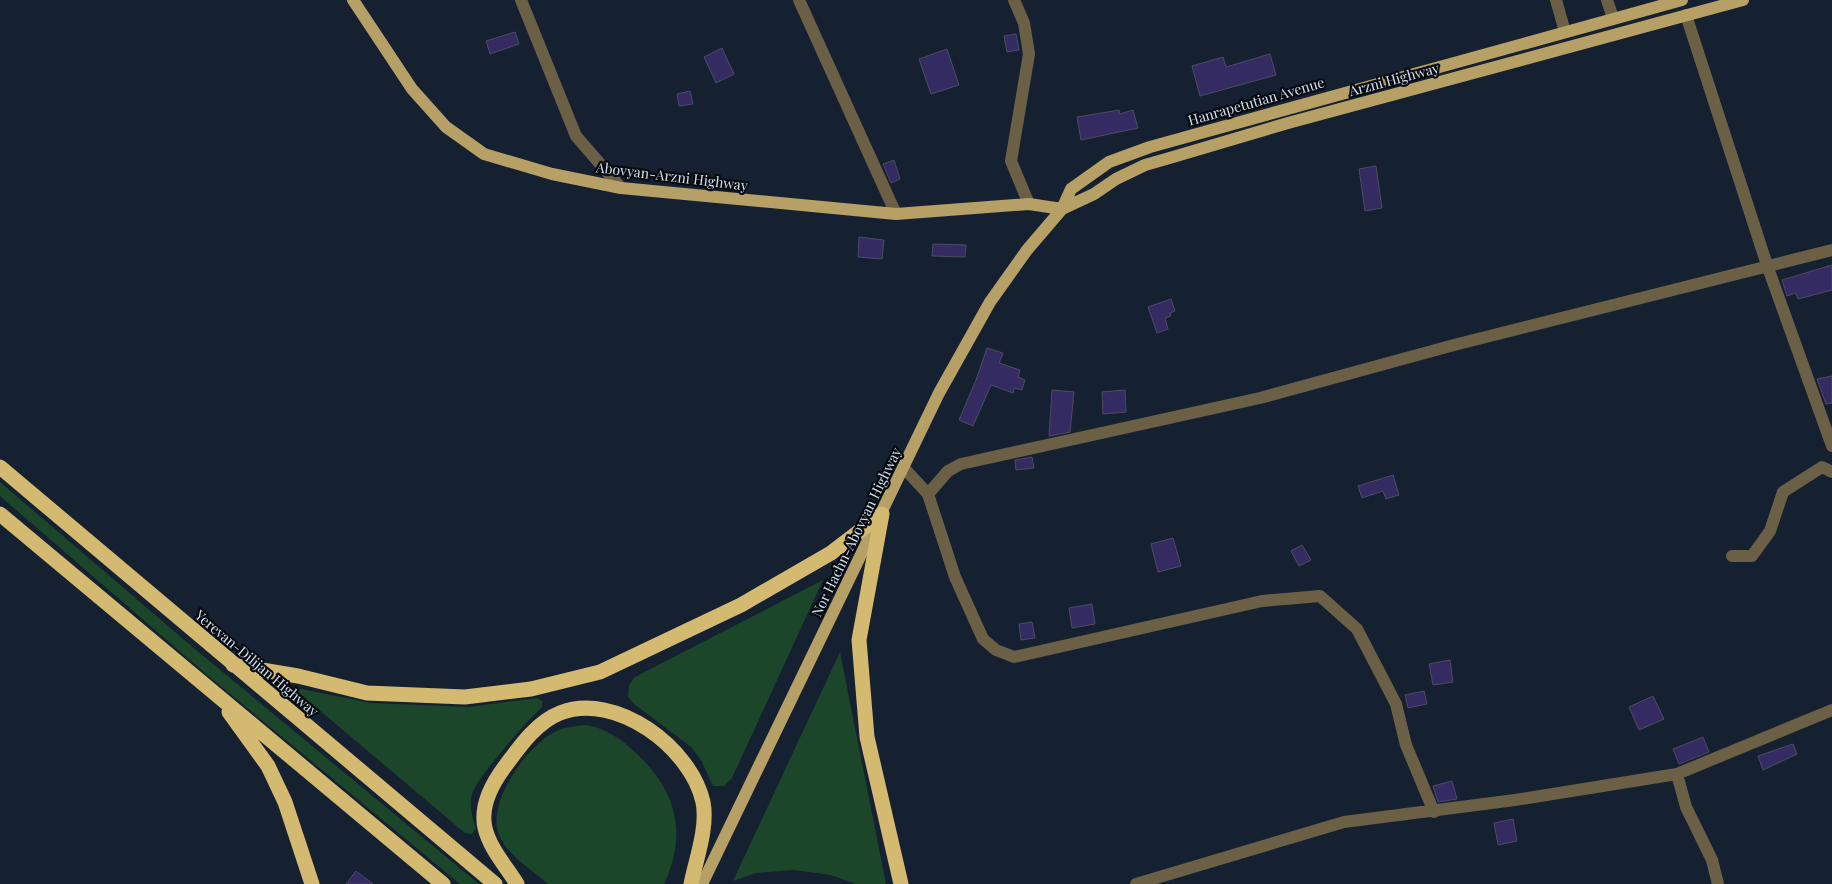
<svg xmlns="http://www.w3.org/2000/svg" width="1832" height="884" font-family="'Playfair Display',serif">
	<rect width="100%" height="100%" fill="#152131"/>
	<path fill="#1c4629" d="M0 482 196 650 479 884H460L206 674 0 496Z
		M823 580 732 778 724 786H713L701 760 691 747 633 703 628 697 629 685 635 677Z
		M840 652 886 884H856L831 875 794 870 756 873 733 881Z
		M292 687 370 703 468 707 537 698 542 701V707C528 720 477 777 472 794 469 805 472 818 476 828L472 834 465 833Z
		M587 725C607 729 621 739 636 753 676 790 688 833 664 884H548C533 871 507 855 499 835 486 804 526 747 553 733 563 727 576 726 587 725Z"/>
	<path fill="#342b63" stroke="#4d4b61" d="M515 32 519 44 490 54 486 41Z
		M1016 34 1019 50 1007 52 1004 36Z
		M722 48 734 74 716 83 704 57Z
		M947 49 959 85 931 94 919 59Z
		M1270 54 1276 75 1200 96 1192 66 1223 57 1226 67Z
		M690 91 693 104 679 106 677 94Z
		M1119 110 1120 114 1133 110 1138 128 1081 140 1077 117Z
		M894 160 900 179 891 183 883 164Z
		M1376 166 1382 208 1365 211 1359 169Z
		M859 237 884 240 882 259 858 257Z
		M933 244 966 245 965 257 932 256Z
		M1832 265V290L1798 299 1796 293 1787 296 1782 280Z
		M1171 299 1175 311 1170 313 1171 316 1165 318 1168 329 1157 333 1148 307Z
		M987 348 1003 353 999 363 1020 370 1018 377 1025 380 1022 390 1014 388 1013 393 991 385 973 426 959 420 976 380Z
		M1832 376V403L1826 404 1817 379Z
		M1052 390 1074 392 1070 432 1049 436Z
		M1125 390 1126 412 1103 414 1102 392Z
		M1032 457 1034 468 1016 470 1015 460Z
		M1393 475 1399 495 1386 499 1383 491 1362 498 1358 486Z
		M1173 538 1181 566 1158 572 1151 544Z
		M1302 545 1311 560 1299 566 1291 551Z
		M1092 604 1095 624 1072 628 1069 608Z
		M1032 622 1035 638 1021 640 1019 624Z
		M1450 660 1453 682 1433 685 1429 664Z
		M1424 691 1427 704 1408 708 1405 695Z
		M1653 696 1664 719 1639 730 1629 707Z
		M1703 737 1709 752 1679 764 1673 749Z
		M1793 744 1797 754 1763 770 1758 756Z
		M1452 781 1457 799 1438 802 1433 786Z
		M1513 819 1517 841 1498 845 1494 823Z
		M356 871 373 884H346Z"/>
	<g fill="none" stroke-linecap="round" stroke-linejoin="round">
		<path stroke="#6b6045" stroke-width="12" d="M521 0 576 136 621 188
			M799 0 896 214
			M1014 0 1024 23 1029 54 1011 161 1029 204
			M1556 0 1565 32
			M1607 0 1613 18
			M1686 15 1767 265 1832 446
			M904 468 928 494 955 577 983 639 996 650 1014 657 1262 601 1320 596 1357 629 1396 704 1406 745 1434 812
			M928 494 948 471 961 464 1260 398 1454 345 1832 250
			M1732 556H1752L1770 531 1783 492 1822 467 1832 472
			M1677 774 1686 807 1712 860 1718 884
			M1136 884 1344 822 1515 800 1677 774 1832 710"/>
		<path stroke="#b6a065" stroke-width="12" d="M353 0 412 89 446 127 484 154 552 174 621 188 896 214 1029 204 1062 209
			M1062 209 1094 194 1116 179 1145 165 1173 157 1288 123 1743 0
			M702 884 939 393 990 302 1027 250 1062 209 1071 189 1109 162 1150 147 1682 0"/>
		<path stroke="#d4b971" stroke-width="15" d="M0 467 495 884
			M0 514 443 884
			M882 514 859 640 867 737 901 884
			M233 665 298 676 367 693 465 697 531 689 600 672 741 605 831 553 882 514
			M229 712 268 766 285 802 312 884
			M517 884C506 866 490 849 485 828 480 806 493 782 506 765 520 746 537 722 560 713 616 691 691 748 703 802 708 828 696 859 691 884"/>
	</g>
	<g text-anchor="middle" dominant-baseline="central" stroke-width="4.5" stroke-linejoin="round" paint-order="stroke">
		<g font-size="14" fill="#d7e0eb" stroke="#060b12">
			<text transform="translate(1394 79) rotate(-15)">Arzni Highway</text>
			<text transform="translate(1256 101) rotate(-16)">Hanrapetutian Avenue</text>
			<text transform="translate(672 176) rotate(7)">Abovyan-Arzni Highway</text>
			<text transform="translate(856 532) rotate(-64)">Nor Hachn-Abovyan Highway</text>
			<text transform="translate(257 663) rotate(40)">Yerevan-Dilijan Highway</text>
		</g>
	</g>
</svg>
